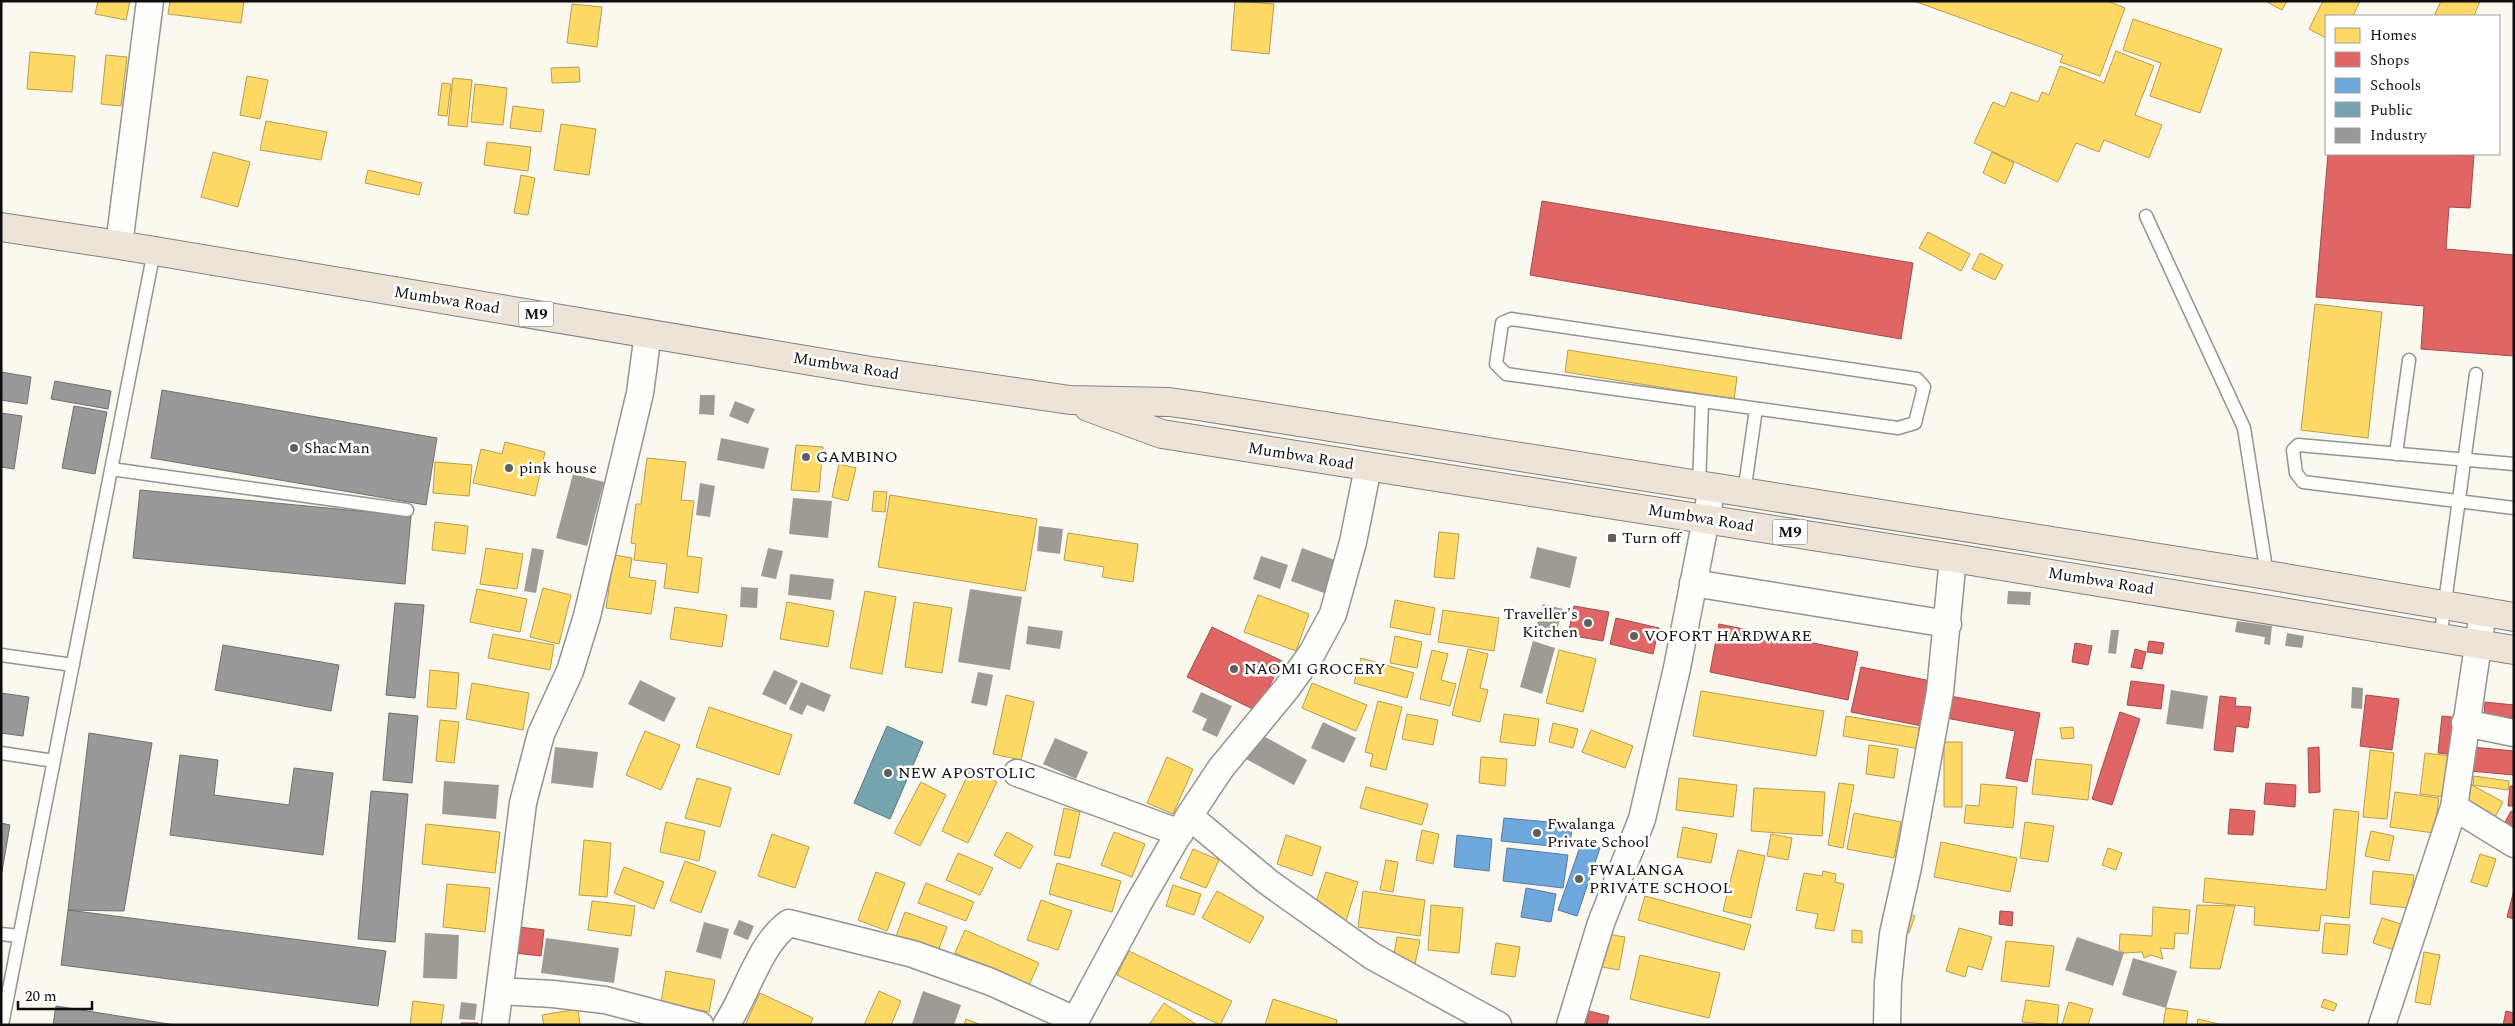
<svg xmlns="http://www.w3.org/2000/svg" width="2515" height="1026" font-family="Spectral,serif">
	<rect width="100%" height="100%" fill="#fbf8f0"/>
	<path fill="#ffd966" stroke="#b69c4b" d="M98 1H130L126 20 95 14Z
		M170 1H244L241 23 168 14Z
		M1235 1 1274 4 1269 54 1231 50Z
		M1914 1H2108L2125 8 2100 76 2060 62 2063 55Z
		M2265 1H2287L2282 10Z
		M2323 1H2360L2353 16H2326V38L2309 29Z
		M2441 1H2480L2474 16H2434Z
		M572 4 602 7 597 47 567 43Z
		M2133 19 2222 49 2200 113 2150 96 2161 63 2123 50Z
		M2116 51 2154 66 2135 115 2162 125 2149 158 2104 140 2099 152 2076 143 2058 182 1974 143 1993 102 2005 107 2011 92 2038 102 2042 92 2049 95 2060 66 2104 83Z
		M30 52 75 56 72 92 27 89Z
		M106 55 127 57 121 106 101 104Z
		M579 67 580 82 552 83 551 68Z
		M247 76 268 80 260 119 240 115Z
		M453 78 472 80 467 127 448 125Z
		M442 83 451 84 447 116 438 115Z
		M475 84 507 88 503 125 471 122Z
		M513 106 544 110 541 132 510 128Z
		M266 121 327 132 321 160 260 150Z
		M561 124 596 129 589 175 554 170Z
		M487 142 531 147 528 171 484 165Z
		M213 152 250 162 238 207 201 197Z
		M1992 152 2014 163 2005 184 1983 173Z
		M368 170 422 183 419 195 365 183Z
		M521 175 535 178 528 215 514 213Z
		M1928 232 1970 254 1961 271 1919 248Z
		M1980 253 2003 265 1995 280 1972 269Z
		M2315 304 2382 312 2368 438 2301 430Z
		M1568 350 1737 377 1734 399 1565 372Z
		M505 442 545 452 535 496 473 483 481 449 502 454Z
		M796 445 823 447 819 492 791 490Z
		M647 458 686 462 681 500 694 501 687 556 702 558 698 593 664 588 667 564 634 560 636 544 631 543 636 504H641Z
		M435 462 472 465 469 496 433 493Z
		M839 464 856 468 848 501 832 497Z
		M874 491 887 492 885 512 872 511Z
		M890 495 1037 519 1025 591 878 567Z
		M435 522 468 526 465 554 432 550Z
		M1439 532 1459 534 1454 579 1434 577Z
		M1068 533 1138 544 1133 582 1102 577 1104 567 1064 560Z
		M486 548 523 554 517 589 480 584Z
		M614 555 632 558 629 577 656 581 651 614 606 608Z
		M543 588 571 595 559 644 530 637Z
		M477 589 527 599 520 632 470 622Z
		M865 591 896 597 882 674 850 668Z
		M1258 595 1309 614 1296 651 1244 632Z
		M1395 600 1435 608 1430 635 1390 627Z
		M787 602 834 611 828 647 780 639Z
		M914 602 952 608 942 673 905 667Z
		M675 607 727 615 722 647 670 639Z
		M1443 610 1499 618 1494 651 1438 642Z
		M493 634 554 645 550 670 488 658Z
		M1395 636 1422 642 1417 668 1390 663Z
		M1468 649 1488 654 1480 688 1488 690 1480 722 1452 715Z
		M1432 650 1448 654 1441 680 1456 684 1450 706 1420 699Z
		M1559 650 1596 659 1583 712 1546 703Z
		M1361 658 1414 673 1407 698 1354 683Z
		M430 670 459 673 456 709 427 707Z
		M472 683 529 693 523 730 466 719Z
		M1312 683 1367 705 1356 731 1302 708Z
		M1701 691 1824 711 1816 756 1693 736Z
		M1006 695 1034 702 1021 760 993 754Z
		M1378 701 1402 707 1386 770 1370 766 1373 754 1365 752Z
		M709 707 792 735 779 775 696 747Z
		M1407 714 1438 720 1433 745 1402 739Z
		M1504 714 1539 719 1535 746 1500 742Z
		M1846 716 1924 729 1920 749 1843 736Z
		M440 720 459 722 454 763 436 761Z
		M1553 723 1578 729 1573 748 1549 742Z
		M2073 727 2074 738 2062 739 2060 728Z
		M1591 730 1633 746 1625 768 1582 752Z
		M645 731 680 745 661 790 626 775Z
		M1944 742H1962V807H1944Z
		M1869 745 1898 749 1894 778 1866 774Z
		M2370 750 2394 753 2387 819 2363 817Z
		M2425 753 2458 757 2453 798 2420 794Z
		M1167 757 1193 769 1173 814 1147 803Z
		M1481 757 1507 759 1505 786 1479 783Z
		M2036 759 2092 765 2088 800 2032 794Z
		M970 770 997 782 968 843 942 831Z
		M2474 776 2509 781 2508 790 2473 785Z
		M697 778 731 788 720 827 685 818Z
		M1679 778 1737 785 1733 817 1676 810Z
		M921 782 946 795 920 846 894 833Z
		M1839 783 1854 785 1843 848 1828 845Z
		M1981 784 2017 787 2013 828 1964 823 1966 805 1979 806Z
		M2472 785 2503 802 2494 819 2462 802Z
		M1366 787 1428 804 1422 825 1360 808Z
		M1754 788 1825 792 1822 836 1751 831Z
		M2395 792 2439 798 2434 833 2390 827Z
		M1064 808 1080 812 1070 858 1054 855Z
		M2334 809 2359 812 2349 918 2321 915 2319 931 2254 925 2255 907 2203 902 2205 878 2326 890Z
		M1854 813 1901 822 1894 858 1847 849Z
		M666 822 705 831 699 861 660 852Z
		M2025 822 2054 826 2048 862 2020 858Z
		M426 824 500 832 495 873 422 864Z
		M1683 827 1717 834 1711 863 1677 857Z
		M1422 830 1439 834 1433 864 1416 860Z
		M2371 831 2394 836 2389 861 2365 856Z
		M1007 832 1033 846 1020 869 994 855Z
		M1114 832 1145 844 1132 877 1101 865Z
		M772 834 809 847 795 888 758 876Z
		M1771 834 1792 838 1788 860 1767 856Z
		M1286 835 1321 847 1312 876 1277 864Z
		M584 840 611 843 607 897 579 895Z
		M1941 842 2017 858 2010 892 1934 877Z
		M2108 848 2122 853 2116 870 2102 865Z
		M1193 849 1219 860 1206 888 1180 878Z
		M1738 850 1765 856 1751 918 1723 911Z
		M958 853 993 868 980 895 946 880Z
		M2480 854 2496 859 2487 887 2471 882Z
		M1386 860 1398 862 1393 892 1380 890Z
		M685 861 716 872 701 913 670 901Z
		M1057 863 1121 881 1112 912 1049 894Z
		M624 867 664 882 654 909 614 893Z
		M1823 871 1836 874 1835 882 1844 884 1834 931 1815 928 1818 914 1796 910 1804 873 1822 876Z
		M2373 871 2414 875 2410 908 2370 904Z
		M876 872 905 883 887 931 858 920Z
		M1326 872 1358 882 1346 921 1313 911Z
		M926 883 974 902 966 921 918 903Z
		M447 884 490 888 485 932 443 927Z
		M1173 885 1201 894 1194 915 1166 906Z
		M1217 891 1264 917 1250 943 1202 918Z
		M1363 891 1425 900 1420 936 1358 927Z
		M1645 896 1751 925 1744 950 1638 920Z
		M1041 900 1072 911 1058 950 1027 940Z
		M592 901 635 906 631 936 588 930Z
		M1431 905 1463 908 1459 953 1428 950Z
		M2197 905 2235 906 2220 969 2190 968Z
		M2153 907 2190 910 2188 934 2175 933 2174 949 2160 948 2163 959 2151 955 2144 958 2142 952 2124 953 2119 950 2120 934 2152 936Z
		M905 912 947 927 937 954 895 939Z
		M1901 912 1915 916 1909 933 1897 930Z
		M2382 918 2407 926 2398 951 2373 943Z
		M2325 923 2350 925 2347 955 2322 953Z
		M1959 928 1992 937 1982 970 1968 966 1965 977 1946 971Z
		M965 930 1039 963 1029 985 955 953Z
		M1852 930 1862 931V943L1852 942Z
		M1607 934 1625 937 1619 970 1602 967Z
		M1397 937 1420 940 1415 964 1393 960Z
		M2006 941 2054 946 2049 987 2001 981Z
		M1496 943 1520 947 1515 977 1491 974Z
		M1129 951 1232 1001 1220 1025 1117 975Z
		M2424 952 2440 955 2430 1005 2415 1002Z
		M1640 955 1720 973 1709 1018 1630 999Z
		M666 971 715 980 709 1012 661 1003Z
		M879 991 901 1001 891 1025H864Z
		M760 993 813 1018 810 1025H745Z
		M1273 999 1337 1020 1336 1025H1265Z
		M2324 999 2337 1004 2334 1011 2321 1007Z
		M2026 1000 2059 1005 2057 1025 2022 1022Z
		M413 1001 444 1005 441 1025H410Z
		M2069 1002 2093 1009 2088 1025H2062Z
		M1164 1003 1197 1025H1149Z
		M2166 1008 2188 1011 2186 1025H2163Z
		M578 1009 580 1025H544L542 1015Z
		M966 1019 981 1025H964Z
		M2198 1019 2223 1025H2197Z"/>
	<path fill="#e06666" stroke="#a14b4b" d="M2328 154 2474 155 2470 208 2449 207 2446 249 2514 255V356L2421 349 2424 306 2316 297Z
		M1542 201 1913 263 1901 339 1530 275Z
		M1574 606 1609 612 1603 641 1568 635Z
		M1616 618 1659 628 1653 654 1610 644Z
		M1719 624 1858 652 1848 700 1710 672Z
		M1212 627 1282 661 1257 711 1187 677Z
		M2149 641 2164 643 2162 654 2147 652Z
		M2075 643 2092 646 2088 665 2072 662Z
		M2135 649 2146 652 2142 669 2131 667Z
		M1861 667 1931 681 1922 726 1851 712Z
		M2131 681 2164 685 2161 709 2127 705Z
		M2366 695 2399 699 2392 750 2360 746Z
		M1950 696 2040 713 2027 782 2006 778 2015 731 1946 718Z
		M2220 696 2236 698 2235 706 2251 707 2248 728 2236 726 2233 752 2214 750Z
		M2485 702 2514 705V718L2484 715Z
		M2120 712 2140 719 2112 805 2092 799Z
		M2442 716 2461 718 2456 755 2438 753Z
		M2319 747 2320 792 2309 793 2308 748Z
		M2472 747 2514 751V775L2470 771Z
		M2266 783 2296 785 2295 807 2264 804Z
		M2510 786H2514V806H2508Z
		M2230 809 2255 811 2253 835 2228 834Z
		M2511 811 2514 812V834L2502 828Z
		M2514 890V919L2507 917Z
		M2000 911 2013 912 2012 926 1999 924Z
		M519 927 544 930 541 956 515 953Z
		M1589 1011 1609 1016 1607 1025H1586Z
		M2506 1011 2514 1013V1025H2503Z
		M461 1023H478V1025H461Z"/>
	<path fill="#6fa8dc" stroke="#527a9e" d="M1504 818 1572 824 1570 848 1501 841Z
		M1457 835 1492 839 1489 871 1454 867Z
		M1582 841 1600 848 1577 916 1558 910Z
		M1507 848 1568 855 1563 888 1503 881Z
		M1526 888 1556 894 1551 922 1521 917Z"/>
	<path fill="#76a5af" stroke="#56777e" d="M887 726 923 742 890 819 854 803Z"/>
	<path fill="#999" stroke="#6f6f6f" d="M1 372 31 377 27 404 1 400Z
		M55 381 111 391 108 409 51 399Z
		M162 390 437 438 426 505 151 458Z
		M74 406 107 412 95 474 62 468Z
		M1 413 22 416 14 469 1 467Z
		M140 490 411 516 405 584 133 558Z
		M395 603 424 605 415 698 386 695Z
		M223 645 339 665 331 711 215 690Z
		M1 693 29 697 23 736 1 733Z
		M389 713 418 716 412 783 383 780Z
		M89 733 152 743 124 911 68 910Z
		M180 755 218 760 214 795 289 805 294 768 333 773 323 855 170 835Z
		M371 791 408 794 395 942 358 939Z
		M1 823 10 825 1 877Z
		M68 910 386 951 378 1006 61 965Z
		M56 1006 175 1025H53Z"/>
	<path fill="#9e9a96" d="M700 395H715L714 415 699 414Z
		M735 401 755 409 748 424 729 416Z
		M721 438 769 448 764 469 717 460Z
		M573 474 604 482 587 546 556 538Z
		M700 483 715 486 710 517 696 515Z
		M793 498 832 501 828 538 789 534Z
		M1039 526 1063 529 1060 554 1037 551Z
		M1537 547 1577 557 1570 588 1530 578Z
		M532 548 544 550 536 593 524 591Z
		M768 548 783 551 776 579 761 576Z
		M1302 548 1335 560 1324 593 1291 581Z
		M1261 556 1288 565 1280 589 1253 579Z
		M790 574 834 579 831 600 788 595Z
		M741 587 758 588 757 608 740 607Z
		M970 589 1022 597 1010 670 958 662Z
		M2008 591 2031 592 2030 605 2007 604Z
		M1543 604 1563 609 1555 637 1535 631Z
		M2237 621 2272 626 2270 645 2264 644 2265 637 2235 632Z
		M1028 626 1063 631 1060 649 1026 644Z
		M2111 630H2119L2116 654 2108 653Z
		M2287 633 2304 636 2302 648 2285 646Z
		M1533 641 1555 648 1542 694 1520 687Z
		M774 670 798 681 786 705 762 694Z
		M978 672 993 675 987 706 971 703Z
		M640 680 676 698 664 722 628 704Z
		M801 682 831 695 824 712 807 705 802 715 789 709Z
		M2352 687 2363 688 2362 709 2351 708Z
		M2171 690 2208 696 2203 729 2166 724Z
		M1201 692 1232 706 1217 737 1202 730 1207 719 1192 712Z
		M1323 722 1356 738 1344 763 1311 748Z
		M1260 734 1307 760 1294 785 1246 759Z
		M1055 738 1088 752 1076 779 1043 764Z
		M555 747 598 752 593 788 551 783Z
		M444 781 499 785 496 819 442 814Z
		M739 920 754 926 748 940 733 934Z
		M704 922 729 929 721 959 696 952Z
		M425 933 459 935 457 979 423 978Z
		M2077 937 2124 953 2113 986 2065 970Z
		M546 938 619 948 614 983 541 973Z
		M2133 958 2177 971 2166 1008 2122 995Z
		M923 991 961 1005 954 1025 912 1024Z
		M461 1002 477 1004 475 1020 459 1019Z"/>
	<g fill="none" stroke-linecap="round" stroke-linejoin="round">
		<g stroke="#94938f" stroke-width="15">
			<path id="lane" d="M2146 216 2244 428 2267 575
				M1511 319 1917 379 1924 387 1915 423 1898 428 1506 374 1496 364 1502 323Z
				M2396 454 2409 360
				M2514 464 2298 445 2293 450 2296 473 2303 482 2514 508
				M111 469 407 510
				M1699 486 1702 402
				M1744 493 1756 409
				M2440 639 2476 374
				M1 655 73 665
				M1 753 54 761
				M1 934 19 936
				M2 1025 154 251"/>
		</g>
		<g stroke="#94938f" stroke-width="29">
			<path id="street" d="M119 245 150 1
				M1693 583 1948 624
				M2465 723 2514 733
				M1017 773 1180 833
				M2454 807 2514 844
				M1189 816 1268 882 1372 956 1498 1025
				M500 991 553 994 605 1000 700 1025
				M495 1025 523 803 541 734 570 671 587 616 640 393 648 333
				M726 1025C747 994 759 944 789 923L913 954 991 982 1075 1020
				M1073 1025 1138 904 1189 816 1221 768 1287 688 1312 653 1333 614 1353 542 1368 467
				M1570 1025 1601 923 1642 819 1677 668 1712 488
				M1887 1025 1888 982 1893 934 1908 867 1940 692 1953 558
				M2382 1025 2454 807 2483 612"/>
		</g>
		<g stroke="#81807c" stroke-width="30">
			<path id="primary" d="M1 227 119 245 871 371 1070 400 1169 402 1198 406 2267 575 2514 617
				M1088 407 1162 434 1953 558 2514 650"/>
		</g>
		<use href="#lane" stroke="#fefefd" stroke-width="12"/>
		<use href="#street" stroke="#fefefd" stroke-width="26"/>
		<use href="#primary" stroke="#ede4d7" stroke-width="28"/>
	</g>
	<g fill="#605f5c" stroke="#fff" stroke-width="2">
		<circle cx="294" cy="448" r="5"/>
		<circle cx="806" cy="457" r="5"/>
		<circle cx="509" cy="468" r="5"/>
		<rect x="1607" y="533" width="10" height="10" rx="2.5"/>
		<circle cx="1588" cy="623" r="5"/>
		<circle cx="1634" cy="636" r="5"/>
		<circle cx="1234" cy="669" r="5"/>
		<circle cx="888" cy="773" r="5"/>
		<circle cx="1537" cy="833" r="5"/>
		<circle cx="1579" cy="879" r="5"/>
	</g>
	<g text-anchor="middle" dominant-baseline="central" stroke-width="5" stroke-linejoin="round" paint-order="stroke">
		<g fill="#fff" stroke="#565656" stroke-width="1">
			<rect x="518.5" y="301.5" width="35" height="25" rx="4"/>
			<rect x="1772.5" y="519.5" width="35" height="25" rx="4"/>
		</g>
		<g font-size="15" font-weight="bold" fill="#0d0d0d">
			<text x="536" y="314">M9</text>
			<text x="1790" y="532">M9</text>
		</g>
		<g font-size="16" fill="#0d0d0d" stroke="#fff">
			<text transform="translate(447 300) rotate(9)">Mumbwa Road</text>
			<text transform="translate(846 366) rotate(9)">Mumbwa Road</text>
			<text transform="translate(1301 456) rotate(9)">Mumbwa Road</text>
			<text transform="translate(1701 518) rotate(9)">Mumbwa Road</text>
			<text transform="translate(2101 581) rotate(9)">Mumbwa Road</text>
		</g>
		<g font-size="16" fill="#0d0d0d" stroke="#fff" text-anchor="start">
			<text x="304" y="448">ShacMan</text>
			<text x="816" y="457">GAMBINO</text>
			<text x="519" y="468">pink house</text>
			<text x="1622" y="538">Turn off</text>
			<text x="1578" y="614" text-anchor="end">Traveller's<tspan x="1578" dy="18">Kitchen</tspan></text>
			<text x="1644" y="636">VOFORT HARDWARE</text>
			<text x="1244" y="669">NAOMI GROCERY</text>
			<text x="898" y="773">NEW APOSTOLIC</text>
			<text x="1547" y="824">Fwalanga<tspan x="1547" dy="18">Private School</tspan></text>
			<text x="1589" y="870">FWALANGA<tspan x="1589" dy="18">PRIVATE SCHOOL</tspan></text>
		</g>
	</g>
	<rect width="2515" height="1026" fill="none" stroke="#0d0d0d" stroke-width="5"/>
	<rect x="2325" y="15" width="175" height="140" fill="#ffffff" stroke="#9e9e9e"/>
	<rect x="2335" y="28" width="25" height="15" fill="#ffd966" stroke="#9e9e9e"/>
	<text x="2370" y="40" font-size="15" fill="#0d0d0d">Homes</text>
	<rect x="2335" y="52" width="25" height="15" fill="#e06666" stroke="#9e9e9e"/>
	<text x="2370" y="65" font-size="15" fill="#0d0d0d">Shops</text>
	<rect x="2335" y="78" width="25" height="15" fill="#6fa8dc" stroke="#9e9e9e"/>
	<text x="2370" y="90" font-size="15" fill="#0d0d0d">Schools</text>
	<rect x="2335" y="102" width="25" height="15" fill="#76a5af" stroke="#9e9e9e"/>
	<text x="2370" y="115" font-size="15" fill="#0d0d0d">Public</text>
	<rect x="2335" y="128" width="25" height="15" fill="#999999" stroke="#9e9e9e"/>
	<text x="2370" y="140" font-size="15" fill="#0d0d0d">Industry</text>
	<path d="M18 1001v8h74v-8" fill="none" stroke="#0d0d0d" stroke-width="2.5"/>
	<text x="25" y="1001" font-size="15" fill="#0d0d0d" stroke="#ffffff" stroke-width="4" paint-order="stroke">20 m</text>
</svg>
